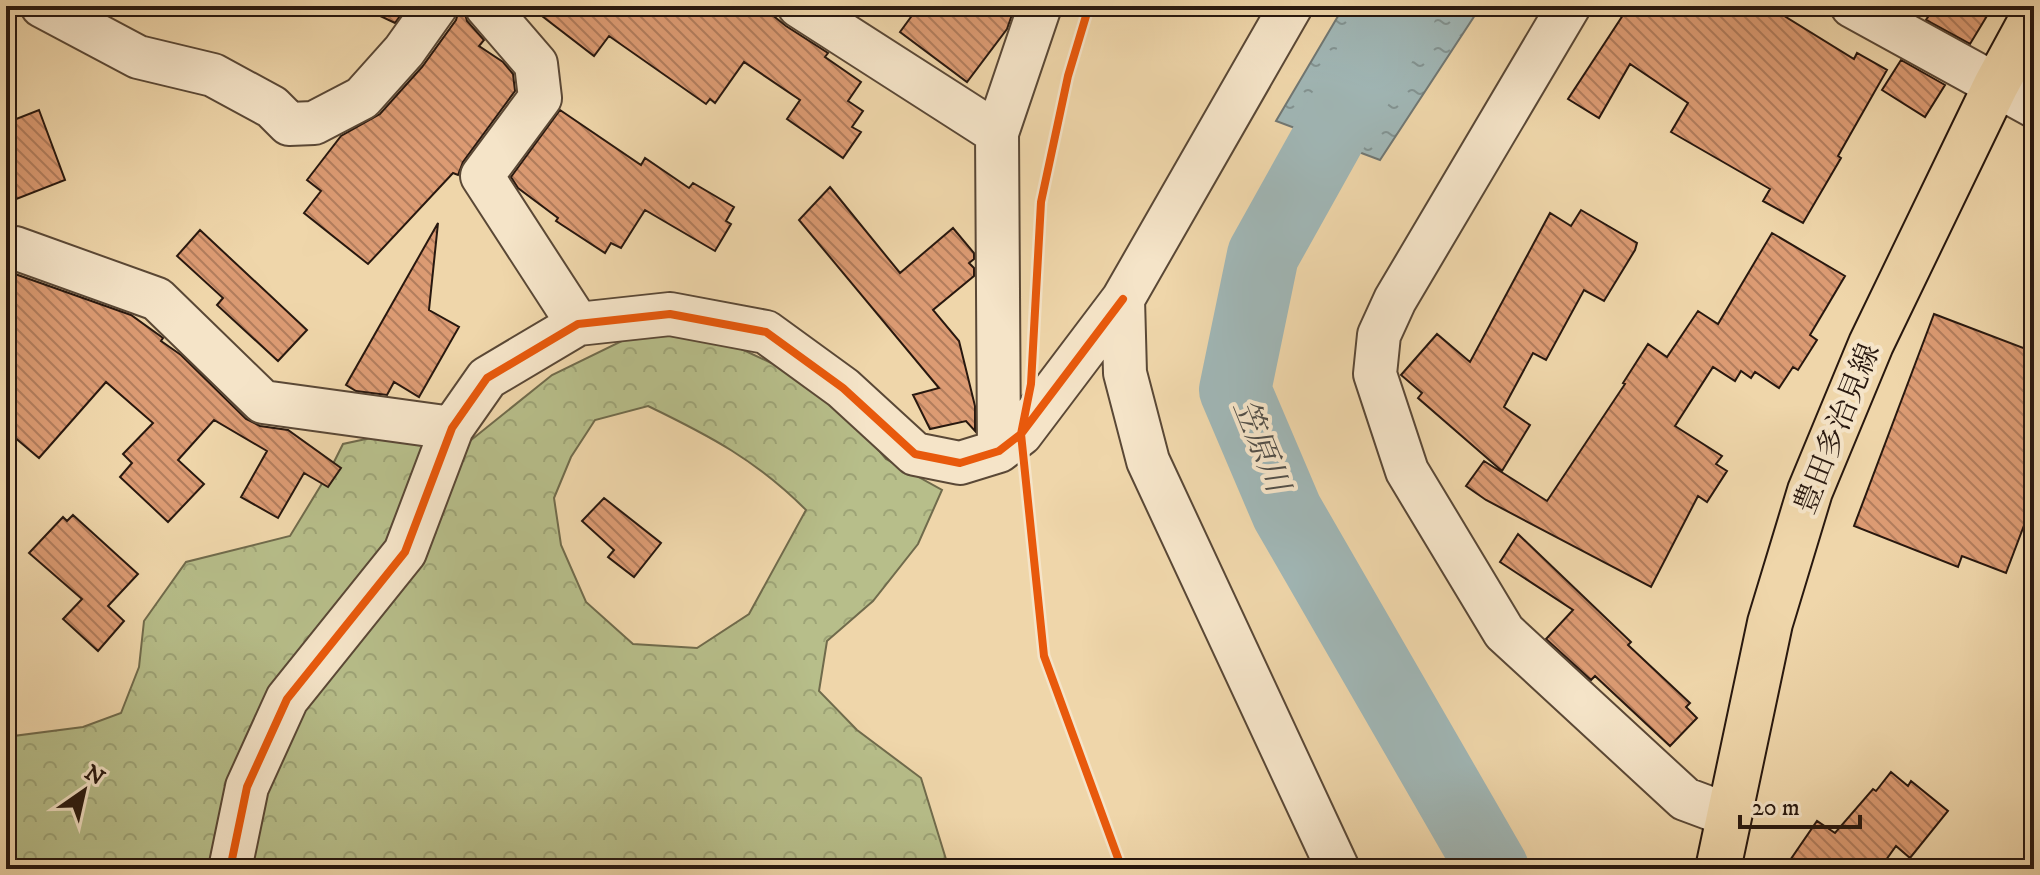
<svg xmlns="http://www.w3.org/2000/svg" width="2040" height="875" font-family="'IM FELL DW Pica','Noto Serif JP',serif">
	<defs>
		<pattern id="forest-crowns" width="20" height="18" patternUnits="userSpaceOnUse" patternTransform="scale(2)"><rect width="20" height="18" fill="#b7be8a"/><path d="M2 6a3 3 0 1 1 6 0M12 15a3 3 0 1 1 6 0" fill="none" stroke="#9da376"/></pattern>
		<pattern id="water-ripples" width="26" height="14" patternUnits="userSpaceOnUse" patternTransform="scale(2)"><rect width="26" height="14" fill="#a0b6b5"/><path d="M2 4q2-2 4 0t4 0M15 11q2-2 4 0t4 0" fill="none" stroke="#829392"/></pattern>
		<pattern id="building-back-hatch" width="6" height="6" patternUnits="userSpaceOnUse" patternTransform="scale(2)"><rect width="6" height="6" fill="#dc9b73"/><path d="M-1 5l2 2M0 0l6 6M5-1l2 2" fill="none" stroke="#b27d5d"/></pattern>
	</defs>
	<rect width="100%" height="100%" fill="#efd6aa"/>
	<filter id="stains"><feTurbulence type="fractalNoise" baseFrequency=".0025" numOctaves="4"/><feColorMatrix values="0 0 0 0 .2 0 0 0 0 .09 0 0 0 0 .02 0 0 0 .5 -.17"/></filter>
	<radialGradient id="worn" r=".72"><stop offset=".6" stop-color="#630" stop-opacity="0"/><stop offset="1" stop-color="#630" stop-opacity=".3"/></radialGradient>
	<path fill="url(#forest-crowns)" stroke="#706b4c" stroke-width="2" fill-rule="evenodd" d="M709 334 827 389 886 459 942 490 918 544 873 601 827 641 819 691 857 730 921 778 949 869H6V737L83 727 121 713 139 667 144 621 186 562 290 536 329 472 343 444 389 434 455 453 552 375 632 336ZM648 406C710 436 756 460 806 510L749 614 697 648 633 644 586 602 561 545 554 498 571 457 595 420Z"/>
	<path fill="url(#water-ripples)" stroke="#707773" stroke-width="2" d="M1344 6H1481L1380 160 1276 121Z"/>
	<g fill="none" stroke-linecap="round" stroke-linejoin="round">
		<path stroke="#a0b6b5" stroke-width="72" d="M1402 6 1263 255 1235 390 1287 512 1493 869"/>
	</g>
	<path fill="url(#building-back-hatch)" stroke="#28180f" stroke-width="2" d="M359 6H407L395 23Z
		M460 6H463L467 21 484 40 479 46 503 62 513 74 515 91 463 162 458 175 453 173 368 264 304 213 321 191 307 180 341 136 380 114 422 67 456 20Z
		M529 6H761L786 26 828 53 825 57 861 82 848 101 863 111 852 127 861 132 843 158 787 119 800 100 744 62 715 103 710 99 706 104 609 36 594 56Z
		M919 6H1015L1007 29 967 82 900 32Z
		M1629 6H1768L1854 59 1857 53 1887 70 1838 156 1841 158 1803 223 1763 201 1770 189 1671 132 1688 103 1630 64 1599 118 1568 99Z
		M1935 6H1993L1970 44 1926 20Z
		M1901 60 1945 85 1925 117 1882 90Z
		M39 110 65 180 6 203V123Z
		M560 110 641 165 645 158 689 188 693 183 734 207 726 221 731 224 715 251 645 210 621 248 611 243 605 253 556 221 558 218 518 188 511 177Z
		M830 187 900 273 953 228 974 253V259L969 263 974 268V276L933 310 959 341 975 406V431L966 421 930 429 913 395 939 388 799 220Z
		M1581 210 1637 243 1635 250 1604 301 1584 290 1546 360 1533 353 1504 407 1530 425 1502 471 1418 398 1422 393 1401 375 1437 334 1470 362 1550 213 1571 226Z
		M438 223 429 310 459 327 419 397 394 382 387 395 356 391 346 385Z
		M200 230 307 330 278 361 217 305 223 298 177 256Z
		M1772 233 1845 276 1810 335 1817 340 1798 370 1793 367 1779 388 1755 372 1751 378 1741 371 1735 381 1713 367 1675 426 1722 456 1716 464 1727 471 1707 502 1698 496 1651 587 1486 500 1466 486 1484 461 1547 501 1625 384 1623 383 1648 344 1667 357 1698 311 1718 324Z
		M15 274 131 315 163 338 161 341 181 355 246 419 260 426 288 430 341 468 328 487 304 473 278 518 241 497 267 451 214 420 178 460 204 484 168 522 120 477 132 463 123 454 153 423 106 382 39 458 6 430V285Z
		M1934 314 2034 352V499L2006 573 1962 556 1958 567 1854 526Z
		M604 498 661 543 634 577 608 557 614 550 582 521Z
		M73 515 138 574 108 606 124 621 98 651 63 619 82 599 29 553 63 517 67 521Z
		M1518 534 1631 642 1628 645 1690 703 1686 707 1697 718 1670 746 1595 676 1591 680 1546 639 1573 610 1500 562Z
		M1891 772 1908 786 1911 781 1948 811 1910 858 1896 846 1881 867 1884 869H1784L1817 821 1835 833 1873 789 1876 791Z"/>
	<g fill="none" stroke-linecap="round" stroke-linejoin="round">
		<g stroke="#5a4836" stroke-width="46">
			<path id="minor" d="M42 6 138 57 213 75 272 107 289 124 314 123 362 98 404 51 436 6
				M486 6 536 64 540 98 482 176 578 324
				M799 6 997 133
				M1291 6 1123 299 1125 373 1148 461 1338 869
				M1569 6 1395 300 1379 335 1375 374 1407 471 1504 632 1685 799 1728 815
				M1852 6 2034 106
				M6 252 15 248 157 299 263 402 452 428
				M999 451 997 133 1040 6
				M230 869 247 787 287 699 405 552 452 428 487 378 578 324 670 314 766 332 843 388 915 454 960 463 999 451 1021 434 1123 299"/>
		</g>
		<g stroke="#28180f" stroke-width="48">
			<path id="primary" d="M1718 869 1770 623 1810 491 1871 344 1996 85 2034 15"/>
		</g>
		<use href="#minor" stroke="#f5e4c8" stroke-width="42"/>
		<use href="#primary" stroke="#efd6aa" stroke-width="44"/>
		<g stroke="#f5e4c8" stroke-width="13">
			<path id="cycleway" d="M1089 6 1068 76 1041 202 1031 384 1021 434 1044 656 1122 869
				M230 869 247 787 287 699 405 552 452 428 487 378 578 324 670 314 766 332 843 388 915 454 960 463 999 451 1021 434 1123 299"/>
		</g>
		<use href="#cycleway" stroke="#e8590c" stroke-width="8"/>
	</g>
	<g text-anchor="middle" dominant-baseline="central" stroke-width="8" stroke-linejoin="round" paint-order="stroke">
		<g font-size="30" fill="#28180f" stroke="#f5e4c8">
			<text transform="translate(1838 429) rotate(-68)">豊田多治見線</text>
		</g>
		<g font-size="32" font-style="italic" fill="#524f49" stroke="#f5e4c8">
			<text transform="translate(1260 446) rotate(68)">笠原川</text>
		</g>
	</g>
	<rect width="2040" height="875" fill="none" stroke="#efd6aa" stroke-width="32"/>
	<rect x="8" y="8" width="2024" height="859" fill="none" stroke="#28180f" stroke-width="4"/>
	<rect x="16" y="16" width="2008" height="843" fill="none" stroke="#28180f" stroke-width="2"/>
	<g transform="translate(84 791) rotate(34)" stroke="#f5e4c8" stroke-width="6" paint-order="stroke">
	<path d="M0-6L14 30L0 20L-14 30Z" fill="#28180f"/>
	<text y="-12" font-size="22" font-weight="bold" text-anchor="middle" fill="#28180f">N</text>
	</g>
	<path d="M1740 815v12h120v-12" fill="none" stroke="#28180f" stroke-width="4"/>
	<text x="1752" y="815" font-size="24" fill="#28180f" stroke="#f5e4c8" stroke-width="6" paint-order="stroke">20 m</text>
	<rect width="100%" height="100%" filter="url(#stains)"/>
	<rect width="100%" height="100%" fill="url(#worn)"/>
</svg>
